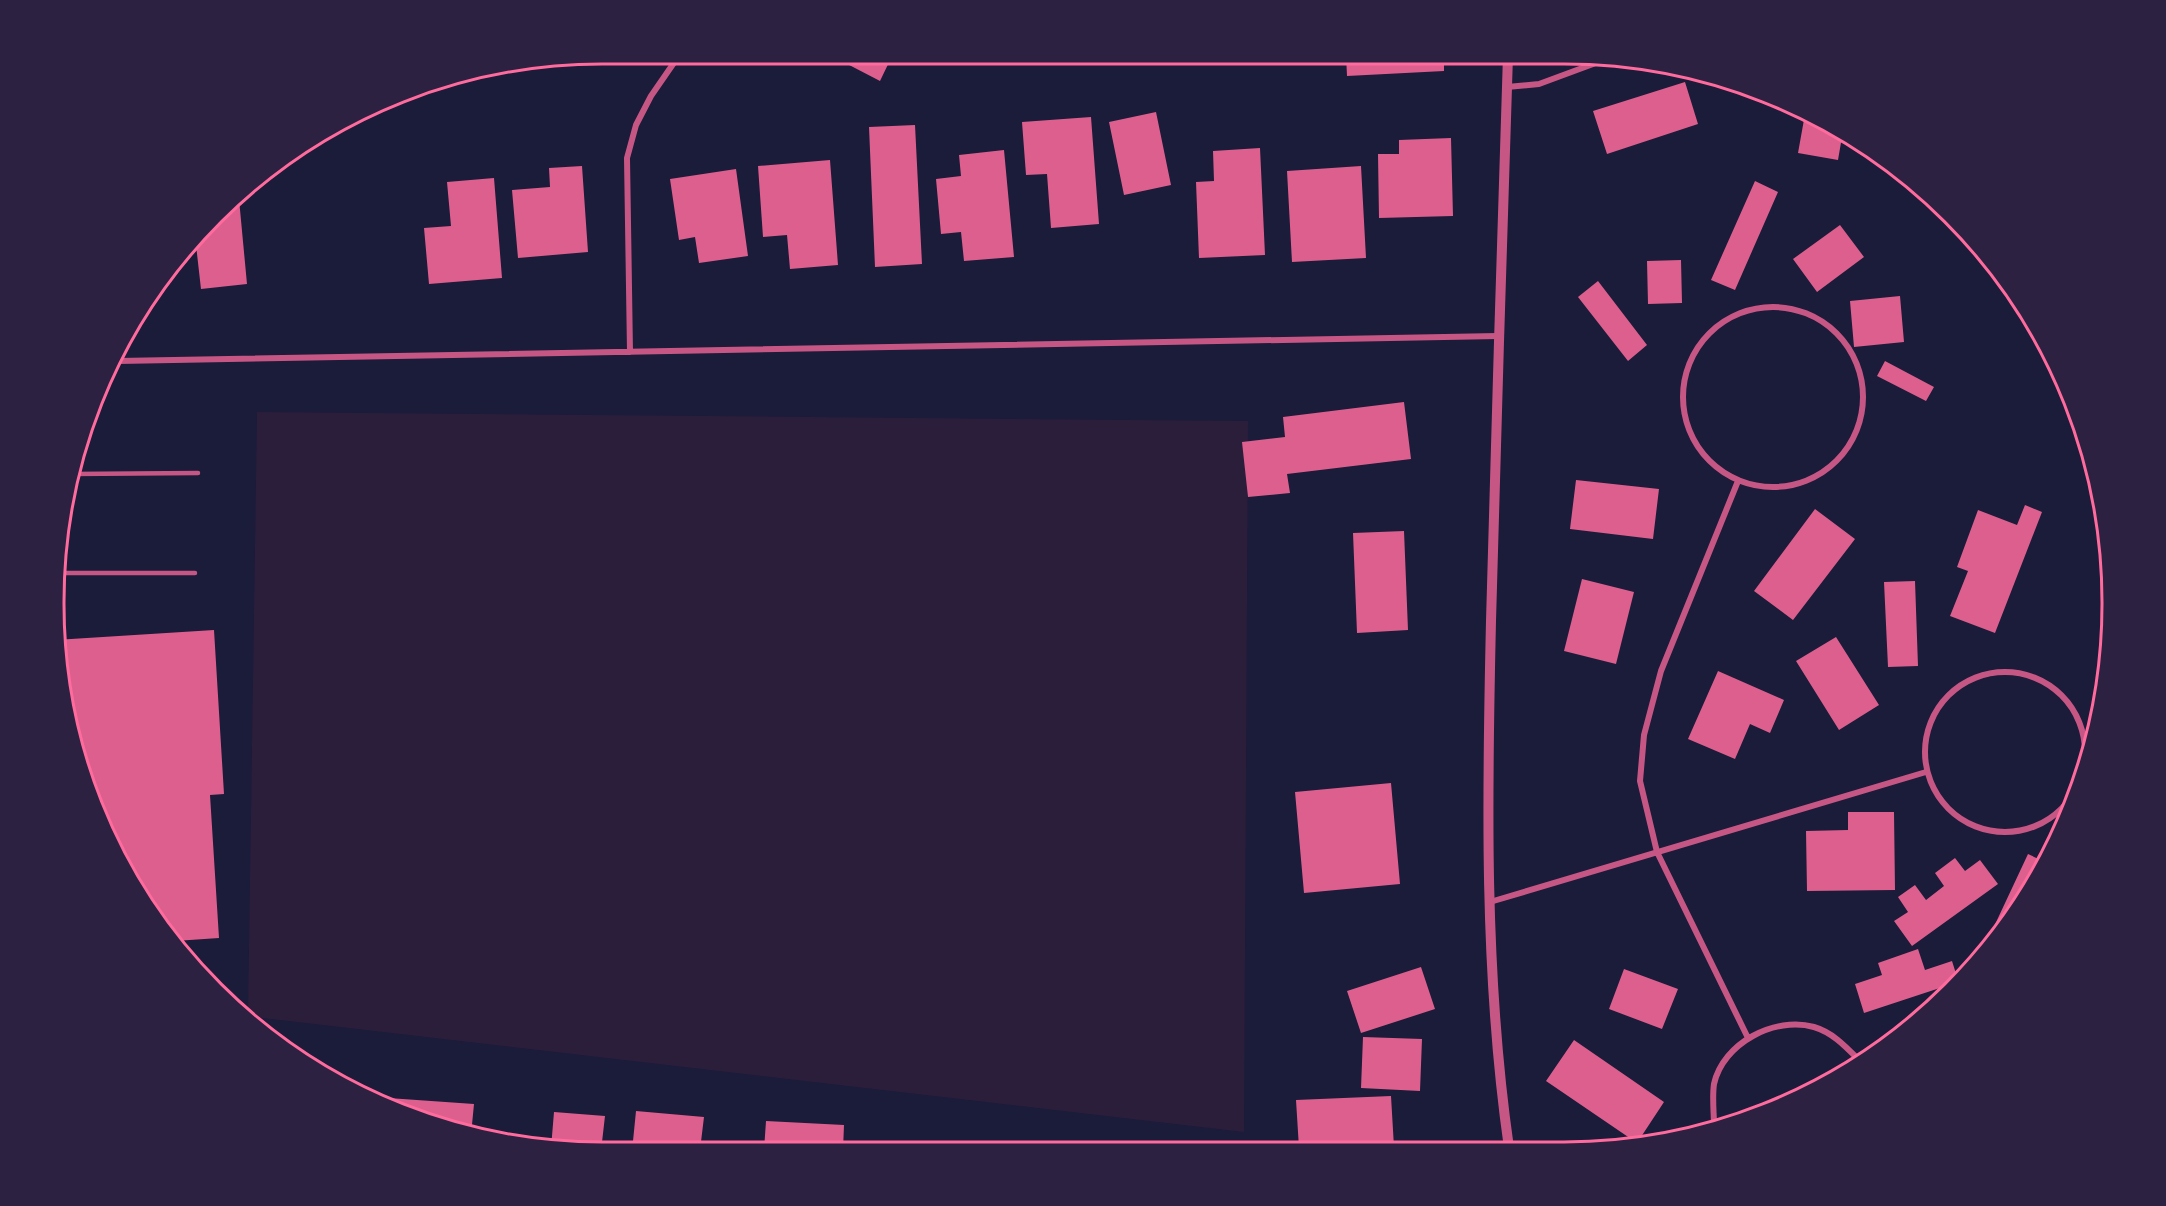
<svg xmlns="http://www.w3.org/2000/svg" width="2166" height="1206" font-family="'Space Grotesk',sans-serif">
	<rect width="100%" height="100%" fill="#1b1b3a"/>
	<path fill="#2a1e3b" d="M257 412 1248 421 1244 1132 253 1017 248 1012Z"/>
	<path fill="#dd5f8e" d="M600 54 596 64 581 58Z
		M828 54H893L880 81Z
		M1346 55H1444V71L1347 76Z
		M1685 82 1698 124 1607 154 1593 111Z
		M1156 112 1171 185 1124 195 1109 122Z
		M1805 114 1843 131 1838 160 1798 153Z
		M1091 117 1099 224 1051 228 1047 174 1026 175 1022 122Z
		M915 125 922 264 875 267 869 127Z
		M1451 138 1453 216 1379 218 1378 154H1399V140Z
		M1260 148 1265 255 1199 258 1196 182 1214 181 1213 151Z
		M1004 150 1014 257 964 261 961 232 941 234 936 179 961 176 959 155Z
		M830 160 838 265 790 269 787 235 763 237 758 166Z
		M582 166 588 252 518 258 512 190 550 187 549 168Z
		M1361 166 1366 258 1292 262 1287 171Z
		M736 169 748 256 699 263 695 237 679 240 670 179Z
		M494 178 502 278 429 284 424 228 451 226 447 182Z
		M1755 181 1778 192 1735 290 1711 280Z
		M239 199 247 284 201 289 196 245Z
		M1840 225 1864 257 1817 292 1793 259Z
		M1681 260 1682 303 1648 304 1647 261Z
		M1598 281 1647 345 1628 361 1578 297Z
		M1900 296 1904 342 1854 347 1850 301Z
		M1885 361 1934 387 1926 401 1877 376Z
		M1404 402 1411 459 1287 474 1290 493 1248 497 1242 442 1285 437 1283 417Z
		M1576 480 1659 489 1653 539 1570 529Z
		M2025 505 2042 512 1995 633 1950 616 1968 571 1957 567 1978 510 2017 525Z
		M1815 509 1855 539 1793 620 1754 591Z
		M1404 531 1408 630 1357 633 1353 533Z
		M1582 579 1634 592 1616 664 1564 651Z
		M1915 581 1918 666 1888 667 1884 582Z
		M214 630 224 794 210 795 219 938 175 941 96 813 55 640Z
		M1836 637 1879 705 1839 730 1796 661Z
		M1718 671 1784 700 1770 733 1750 724 1735 759 1688 739Z
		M1391 783 1400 884 1304 893 1295 792Z
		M1848 812H1894L1895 890 1807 891 1806 831 1848 830Z
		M2028 854 2045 862 2039 877 1997 935 1991 933Z
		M1955 858 1965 871 1980 860 1998 884 1912 946 1894 921 1908 912 1898 897 1915 885 1926 900 1944 886 1935 873Z
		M1918 949 1925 970 1952 961 1958 980 1955 983 1864 1013 1855 984 1882 975 1878 963Z
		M1421 967 1435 1009 1361 1033 1347 991Z
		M1624 969 1678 989 1662 1029 1609 1009Z
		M1363 1037 1422 1039 1420 1091 1361 1088Z
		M1574 1040 1664 1102 1637 1143 1546 1081Z
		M1391 1096 1394 1147 1299 1148 1296 1100Z
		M374 1097 474 1104 471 1135 461 1133Z
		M636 1111 704 1117 700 1150 632 1151Z
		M554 1112 605 1116 601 1151H567L551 1148Z
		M766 1121 844 1125 843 1150H764Z
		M1008 1146 1066 1147V1149H1008Z"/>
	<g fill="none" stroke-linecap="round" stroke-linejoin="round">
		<path stroke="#c65784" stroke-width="4.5" d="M71 474 198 473
			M62 573H195"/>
		<path stroke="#c65784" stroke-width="6" d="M1507 87 1539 84 1612 57
			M1683 397a90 90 0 1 1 180 0a90 90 0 1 1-180 0Z
			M630 352 627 158 636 125 651 96 680 54
			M118 361 1498 336
			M1738 481 1661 671 1644 735 1640 781 1657 852 1748 1038
			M1925 752a80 80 0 1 1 160 0a80 80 0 1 1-160 0Z
			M1490 902 1926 772
			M1714 1126C1714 1113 1712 1097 1714 1084 1723 1043 1775 1016 1814 1027 1834 1033 1847 1048 1862 1063"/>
		<path stroke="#c65784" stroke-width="10" d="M1508 55C1503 244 1495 432 1491 621 1487 796 1484 974 1509 1148"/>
	</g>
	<path d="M0 0H2166V1206H0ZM602 64H1564A538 538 0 0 1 2102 602V604A538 538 0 0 1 1564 1142H602A538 538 0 0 1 64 604V602A538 538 0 0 1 602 64Z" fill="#2d2142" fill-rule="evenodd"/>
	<path fill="none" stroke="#ff6b9d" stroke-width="3" d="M602 64H1564A538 538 0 0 1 2102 602V604A538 538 0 0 1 1564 1142H602A538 538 0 0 1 64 604V602A538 538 0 0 1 602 64Z"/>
</svg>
